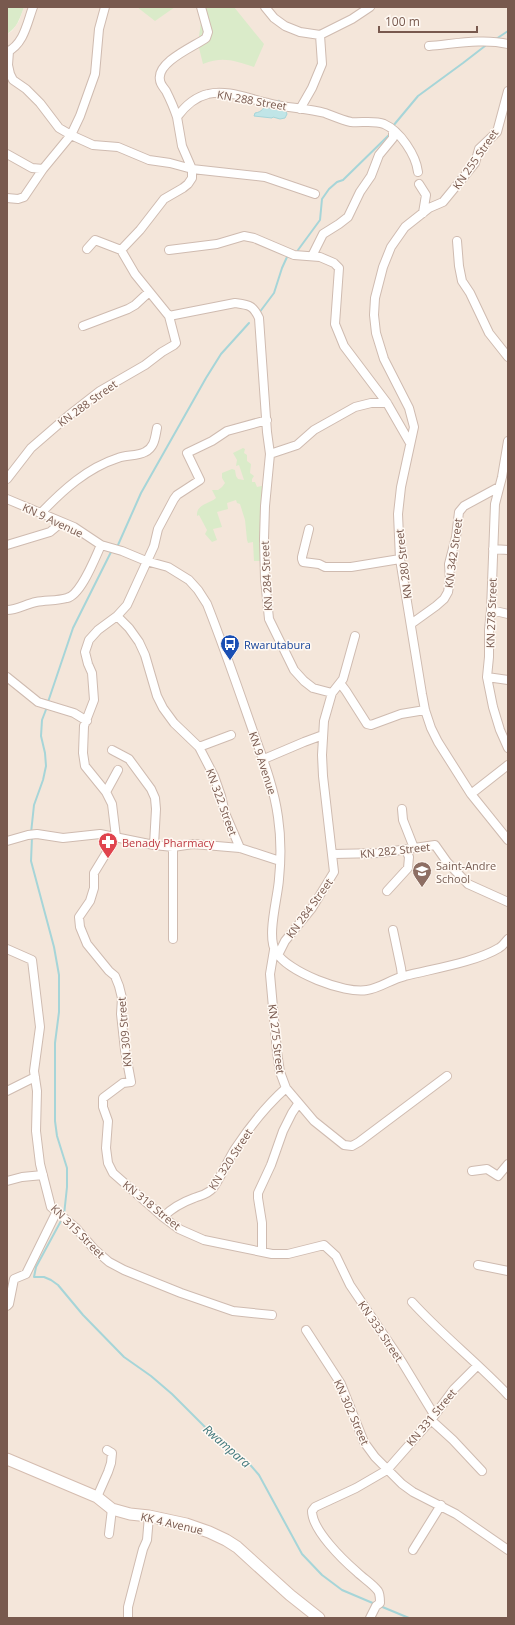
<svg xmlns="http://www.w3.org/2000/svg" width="515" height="1625" font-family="'Open Sans',sans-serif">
	<rect width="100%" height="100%" fill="#fcf4ec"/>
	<path fill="#f4e6da" d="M24 7H508V1618H7V34L12 31 19 21Z"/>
	<path fill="#daebc9" d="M7 7H24C20 18 17 28 7 34Z
		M137 7H175L155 21Z
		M203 7H234L264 44 254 67C235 61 223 56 203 64L198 44Z
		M243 448 245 449 244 453 247 455V461L251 464 250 473 254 476 252 479V482H255L257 487 266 485 263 561H254L253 542 248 543 247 540 245 520 240 504 237 503 236 500 227 503 228 509 217 512 222 527 213 529 217 540 212 542 205 534 207 530 199 515 197 516C196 504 209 504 216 498L212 490H218L222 487 225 483 222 478V473L232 469 235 470 236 476 238 479 244 480 239 465 236 466 237 460 233 453Z"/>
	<path fill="#c0e5e7" stroke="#a6d5d8" d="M279 100C284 104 285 109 287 114L285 118 280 119 273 117 272 118 254 116 255 113C262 112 264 108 267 102H276Z"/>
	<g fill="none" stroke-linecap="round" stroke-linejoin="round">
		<path stroke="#a6d5d8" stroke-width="2" d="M496 39 508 31
			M393 126 418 96 463 63 485 46
			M298 250 320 220 322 199 329 189 337 182 343 180 390 134
			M259 313 274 293 282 268 287 257
			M118 545 141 493 206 378 221 354 249 323
			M48 702 73 628 111 552
			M31 833 34 805 43 780 46 766 45 753 41 736 42 720 47 707
			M32 837 31 861 54 947 59 975V1012L55 1043V1121L57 1136 67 1168V1187L64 1215
			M62 1219 36 1267 34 1277H44L51 1280 58 1285 83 1315 124 1357 151 1376 172 1394 217 1439 246 1460 259 1475 302 1554 322 1575 342 1590 375 1604
			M380 1606 409 1618"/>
		<g stroke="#cfbbb0" stroke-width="10">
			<path id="street" d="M265 7 274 18 285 26 300 32 320 35 352 19 370 7
				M429 46C454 44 483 38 508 44
				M9 51 8 65 10 74 13 80 26 89 40 103 59 128 71 135 93 145 118 147 149 160 170 163 192 169 265 177 315 194
				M7 52C24 44 27 23 33 7
				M508 91 497 132 479 149 475 163 443 202 429 208 405 227 391 247 383 267 375 298 374 315 376 333 384 359 409 408 414 427 401 487 398 514 400 559 422 694 425 710 431 728 438 742 471 794 508 840
				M300 109 312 88 322 64 320 35
				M177 117C174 108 170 99 166 91 164 88 160 84 160 80 156 62 195 46 206 38L208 32 201 7
				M7 154 32 168 43 169
				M419 184 426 195 423 213
				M7 198 18 199 24 197 43 169 71 135 80 116 95 74 99 29 105 7
				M457 241 459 266 462 281 470 293 489 333 508 357
				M87 249 95 240 121 250
				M169 250 217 244 244 236 254 238 294 255 320 257 334 263 339 268 335 324 344 346 387 403 410 443
				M312 256 323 234 339 224 348 217 360 192 371 176 379 155 393 138V130
				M169 316 235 303C249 305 253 305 259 318L267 432 270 454 265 506 264 539 265 579 269 619 294 670 304 681 313 688 332 693
				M83 326 128 309 135 305 149 292
				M267 420 227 431 212 441 187 453 200 480 177 495 174 499 158 529 154 546 127 605 117 616 98 630 89 640 85 652 88 664 92 673 94 700 84 726 83 753 85 766 106 792 112 804 116 837 94 873V888L90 901 79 917 80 927 87 944 109 971 115 976 119 986 122 998 121 1014 125 1050 131 1082 123 1083 103 1098V1107L108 1121 106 1148 108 1163 113 1173 163 1217 179 1229 204 1240 272 1254H288L324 1245 336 1256 350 1285 402 1362 433 1413 431 1420 453 1440 482 1471
				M508 441 502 477 495 504 491 610 489 630V657L487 677 493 707 500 730 508 748
				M270 454 297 445 314 430 355 407 371 403H387
				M7 479 31 448 68 416 100 391 145 365 162 352 174 345 176 343 169 316 135 274 121 250 140 230 164 199 183 188 188 184 192 178V169L182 146 177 117C185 106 195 97 208 94 227 89 249 99 268 103 286 108 306 108 325 113 333 116 342 120 351 122 361 123 374 120 384 124 400 131 416 155 418 172
				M7 499 74 527 101 545 122 551 146 561 168 567 189 580 198 590 207 604C224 647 239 691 254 734 264 762 274 788 278 817 281 837 281 859 279 879 278 897 266 937 276 952 288 972 344 994 367 990 381 988 391 979 405 976 432 969 476 962 499 948 503 946 505 942 508 939
				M41 513C63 490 87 468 118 458 126 455 138 456 145 452 155 447 155 437 157 428
				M309 529 302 557V559L303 562 319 564 325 567H351L400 559
				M7 545 50 532 62 522
				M493 549 508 550
				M7 610C17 610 26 604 36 602 46 600 57 601 67 598 81 595 95 558 101 545
				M491 610 508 614
				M117 616 129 628 139 642 145 655 157 696 163 708 174 723 199 747 214 776 221 796 225 813 240 848
				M411 624 436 606 444 599 448 592 450 580 449 564 456 537 459 512 464 506 499 487
				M7 677 38 702 74 713 87 721
				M487 677 508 680
				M340 683 346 691 367 724 371 725 401 714 425 710
				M199 747 231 735
				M112 750 129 759 151 789 155 798 156 809 154 845
				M264 759 304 742 323 735
				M106 792 118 770
				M471 794 508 765
				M402 809 403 820 414 848
				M7 841 28 835 37 834 63 838 100 834 154 845 173 847 193 844 240 848 280 861
				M173 847V939
				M333 854 380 853 435 845 447 862 468 884 508 902
				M387 891 408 868 409 857 406 850
				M393 930 401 968 402 976
				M7 949 32 960 40 1027 34 1071 37 1091 36 1131 40 1164 51 1207 76 1228 94 1249 109 1262 124 1270 181 1293 233 1311 272 1315
				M274 950 270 974 277 1052 280 1072 286 1088 314 1121 344 1145 352 1146 359 1142 447 1076
				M278 955 285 941 312 908 334 872 323 776 322 755 324 721 332 693 343 679 355 636
				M7 1091 35 1077
				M472 1171 487 1169 498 1176 508 1164
				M7 1181 22 1177 43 1175
				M163 1217C172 1208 183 1202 194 1198 201 1195 207 1195 213 1188 220 1179 228 1160 235 1149 250 1126 266 1106 286 1088
				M262 1252V1223L258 1198V1193L271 1165 283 1131 292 1113 298 1104
				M478 1265 508 1271
				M412 1302C442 1335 478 1363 508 1395
				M7 1306 9 1304 14 1279 26 1274 56 1213
				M306 1330 341 1384 364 1442 375 1457 402 1484 413 1492 456 1514 508 1550
				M97 1497 108 1472 111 1463 112 1453 107 1450
				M109 1534 112 1509
				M413 1550 441 1505
				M128 1618V1607L143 1549 147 1540 149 1516
				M370 1618 376 1606 380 1603C380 1599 380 1594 378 1591 373 1584 363 1578 357 1572 343 1560 312 1530 312 1511L315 1507 356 1488 387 1470 431 1420 454 1389 477 1366"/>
		</g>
		<g stroke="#d5bdb0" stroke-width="13">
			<path id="secondary" d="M7 1459 97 1497 112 1509 130 1514 149 1516 186 1524 209 1532 226 1540 237 1547 290 1595 319 1618"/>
		</g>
		<use href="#street" stroke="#fff" stroke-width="8"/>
		<use href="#secondary" stroke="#fff" stroke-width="11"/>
	</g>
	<defs>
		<g id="bus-pin" transform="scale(1)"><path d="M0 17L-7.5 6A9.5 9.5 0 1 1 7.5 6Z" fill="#1a4fb4" stroke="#fff9f3"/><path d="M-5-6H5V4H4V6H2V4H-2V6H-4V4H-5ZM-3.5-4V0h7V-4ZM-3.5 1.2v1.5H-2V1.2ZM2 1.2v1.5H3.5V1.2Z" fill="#fff"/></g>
		<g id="pharmacy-pin" transform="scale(1)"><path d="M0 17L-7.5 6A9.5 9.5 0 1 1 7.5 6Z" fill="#e0444e" stroke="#fff9f3"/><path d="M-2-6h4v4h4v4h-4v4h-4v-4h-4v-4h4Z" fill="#fff"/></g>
		<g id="school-pin" transform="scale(1)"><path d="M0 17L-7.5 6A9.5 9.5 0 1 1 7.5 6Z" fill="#8d6e63" stroke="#fff9f3"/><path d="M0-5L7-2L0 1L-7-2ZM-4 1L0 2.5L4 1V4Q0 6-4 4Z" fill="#fff"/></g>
	</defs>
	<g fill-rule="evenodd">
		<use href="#bus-pin" x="230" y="644"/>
		<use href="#pharmacy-pin" x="108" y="842"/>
		<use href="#school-pin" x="422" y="871"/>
	</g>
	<g text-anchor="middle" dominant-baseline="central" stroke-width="3" stroke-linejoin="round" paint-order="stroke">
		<g font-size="11" fill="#78594e" stroke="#fff9f3">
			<text transform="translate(252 100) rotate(10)">KN 288 Street</text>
			<text transform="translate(475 159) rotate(-55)">KN 255 Street</text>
			<text transform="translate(87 403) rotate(-36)">KN 288 Street</text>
			<text transform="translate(53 520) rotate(25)">KN 9 Avenue</text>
			<text transform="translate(453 553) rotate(-82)">KN 342 Street</text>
			<text transform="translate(403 564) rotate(-97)">KN 280 Street</text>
			<text transform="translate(266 576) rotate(-93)">KN 284 Street</text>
			<text transform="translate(491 613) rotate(-88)">KN 278 Street</text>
			<text transform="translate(263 763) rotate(72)">KN 9 Avenue</text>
			<text transform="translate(222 802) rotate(70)">KN 322 Street</text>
			<text transform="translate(395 850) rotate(-6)">KN 282 Street</text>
			<text transform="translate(309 908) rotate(-54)">KN 284 Street</text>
			<text transform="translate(124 1032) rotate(-95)">KN 309 Street</text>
			<text transform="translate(277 1039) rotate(83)">KN 275 Street</text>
			<text transform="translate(230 1159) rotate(-57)">KN 320 Street</text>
			<text transform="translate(152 1205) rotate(39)">KN 318 Street</text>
			<text transform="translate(78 1231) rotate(45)">KN 315 Street</text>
			<text transform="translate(381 1331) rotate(56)">KN 333 Street</text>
			<text transform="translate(352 1412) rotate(66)">KN 302 Street</text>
			<text transform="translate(431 1417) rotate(-50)">KN 331 Street</text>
			<text transform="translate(172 1523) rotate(13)">KK 4 Avenue</text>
		</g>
		<g font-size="11" fill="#164399" stroke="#fff9f3" text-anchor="start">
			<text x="244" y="644">Rwarutabura</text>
		</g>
		<g font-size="11" fill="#be3a42" stroke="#fff9f3" text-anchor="start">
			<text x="122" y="842">Benady Pharmacy</text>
		</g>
		<g font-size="11" fill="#785e54" stroke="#fff9f3" text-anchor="start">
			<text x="436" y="865">Saint-Andre<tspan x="436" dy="13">School</tspan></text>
		</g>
		<g font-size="12" font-style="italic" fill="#41787c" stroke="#fff9f3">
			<text transform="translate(227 1446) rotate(41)">Rwampara</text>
		</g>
	</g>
	<rect width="515" height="1625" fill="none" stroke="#78594e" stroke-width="16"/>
	<path d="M379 26v6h98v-6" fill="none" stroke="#78594e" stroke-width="2"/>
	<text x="385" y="26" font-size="12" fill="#78594e" stroke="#fff9f3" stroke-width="3" paint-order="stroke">100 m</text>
</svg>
